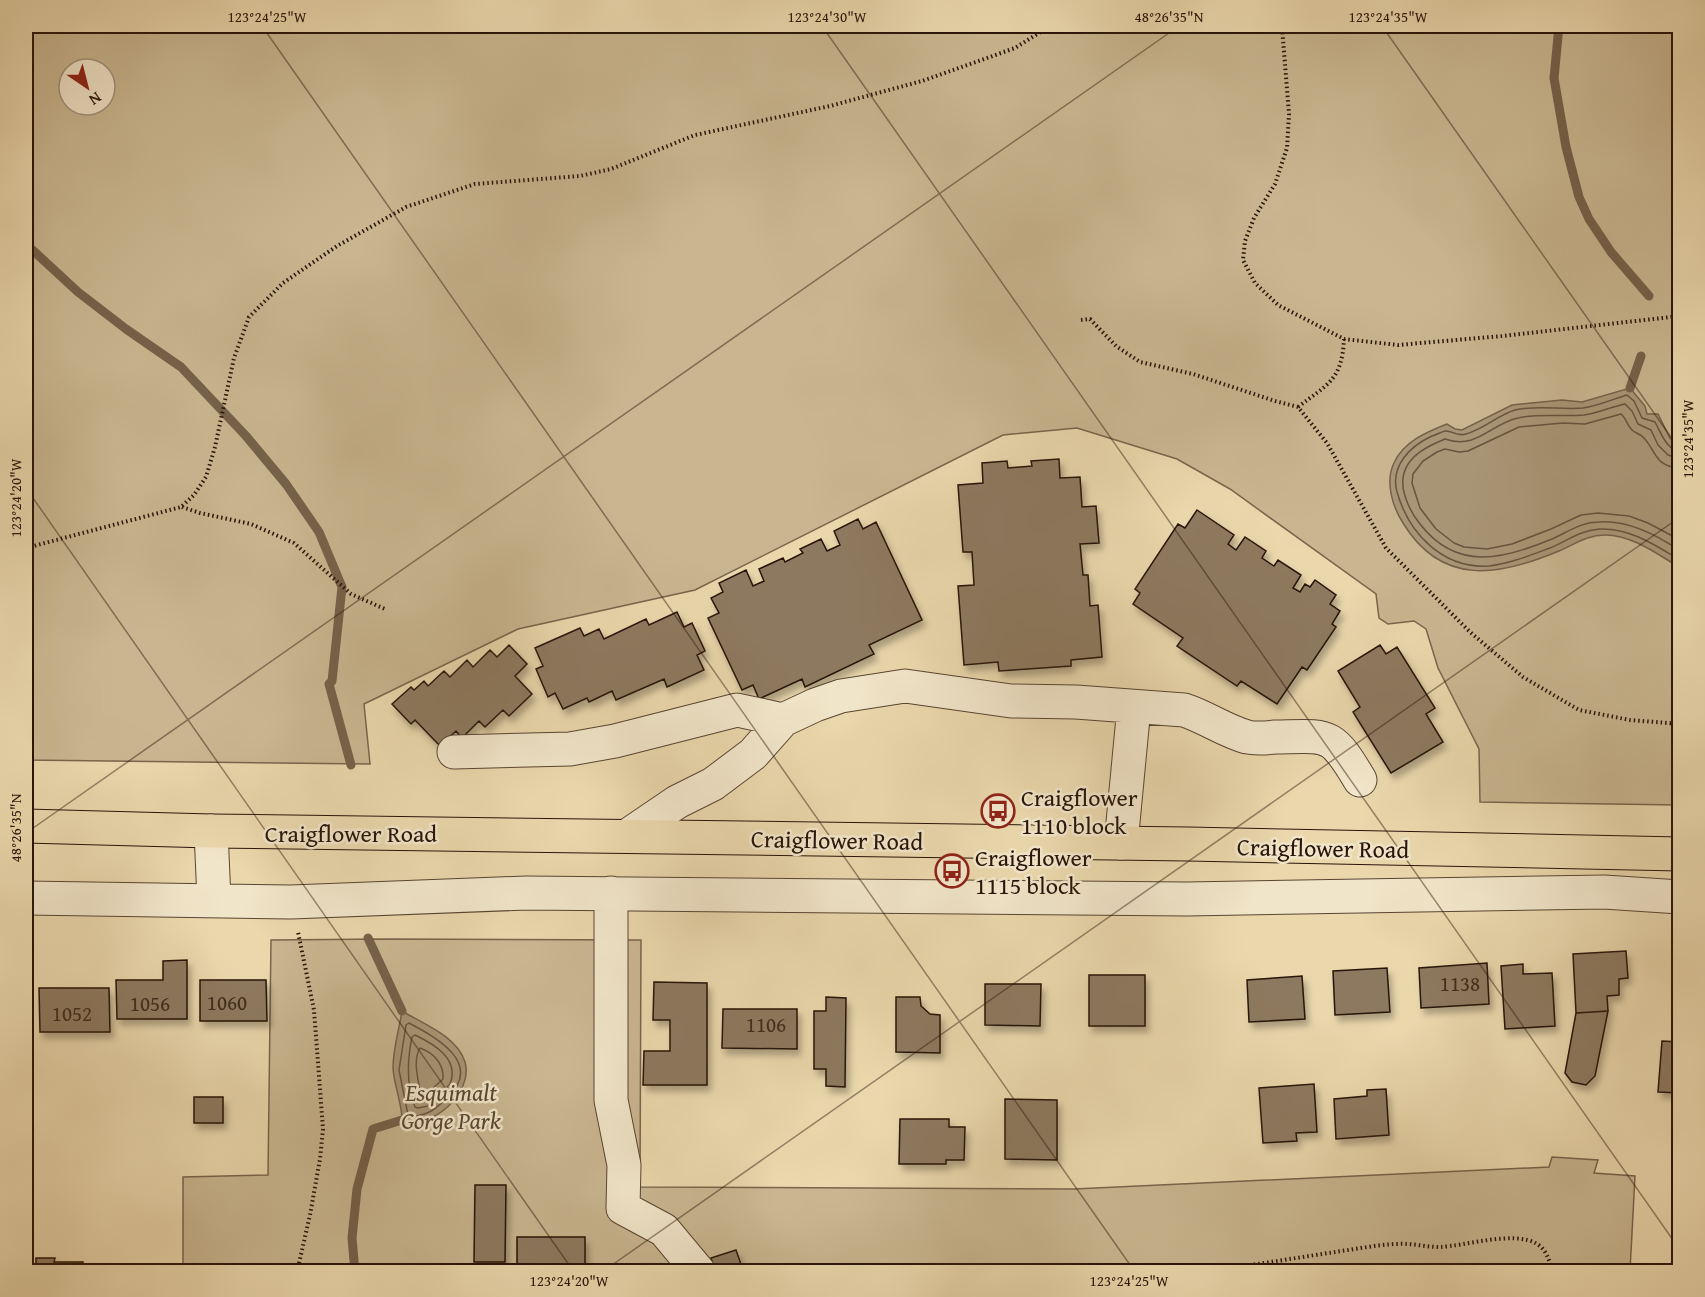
<svg xmlns="http://www.w3.org/2000/svg" width="1705" height="1297" font-family="'Gentium Book Plus',serif">
	<defs>
		<filter id="shadow"><feDropShadow dx="3.5" dy="6" stdDeviation="3" flood-color="#0004"/></filter>
	</defs>
	<rect width="100%" height="100%" fill="#ead7ac"/>
	<filter id="stains"><feTurbulence type="fractalNoise" baseFrequency=".00333" numOctaves="4"/><feColorMatrix values="0 0 0 0 .2 0 0 0 0 .09 0 0 0 0 .02 0 0 0 .5 -.17"/></filter>
	<radialGradient id="worn" r=".72"><stop offset=".6" stop-color="#630" stop-opacity="0"/><stop offset="1" stop-color="#630" stop-opacity=".3"/></radialGradient>
	<path fill="#c9b690" stroke="#78654c" stroke-width="1.5" fill-rule="evenodd" d="M26 26H1679V805L1480 802 1479 749 1438 668 1426 629 1414 621 1388 624 1379 618 1376 594 1230 489 1177 459 1077 428 1003 435 695 590 518 629 364 704 370 764 26 760ZM69 69H105V105H69Z
		M384 939 641 940 640 1187 1074 1189 1549 1167 1552 1157 1598 1160 1594 1173 1635 1176 1630 1271 183 1272V1177L268 1175 271 940Z"/>
	<path fill="#a89575" stroke="#75614a" stroke-width="1.5" d="M1630 388 1645 406 1647 414H1658L1670 438 1679 447V567C1657 554 1632 535 1605 535 1587 535 1575 544 1559 551 1499 576 1442 587 1403 523 1392 506 1385 481 1394 463 1404 441 1427 432 1447 424L1455 429 1462 430 1512 405 1562 400 1582 402Z
		M402 1011C423 1024 457 1036 465 1062 474 1093 431 1131 402 1120 402 1103 394 1086 393 1068 393 1049 399 1030 402 1011Z"/>
	<g fill="none" stroke-linecap="round" stroke-linejoin="round">
		<path stroke="#68543f" stroke-width="1.5" d="M1680 452C1666 449 1661 433 1655 422L1642 418 1634 401 1627 395C1613 399 1598 406 1583 408 1563 410 1535 405 1515 410 1498 415 1484 429 1466 434 1456 437 1452 430 1445 431 1441 432 1436 435 1432 436 1410 446 1390 466 1397 492 1409 534 1443 569 1489 566 1509 564 1531 555 1550 548 1567 541 1581 530 1600 529 1630 528 1655 545 1680 560
			M1680 459 1668 455 1658 445 1651 430 1638 424 1632 411 1625 404C1611 407 1598 413 1584 415 1564 417 1538 413 1518 418 1490 424 1477 450 1445 439 1428 446 1409 455 1404 473 1399 489 1410 512 1420 524 1457 572 1504 559 1552 539 1568 532 1581 522 1599 522 1628 520 1657 535 1680 551
			M1680 468C1655 467 1656 451 1644 438 1641 434 1635 433 1632 430 1627 425 1626 418 1621 414L1585 424 1563 423 1519 427 1468 451 1459 452 1445 449 1437 452 1423 461 1413 474 1412 483 1420 508 1436 529 1454 543 1464 547 1487 549 1512 544 1551 529 1581 515 1598 513 1629 516 1648 523 1680 540
			M409 1023C437 1038 483 1063 448 1097 434 1110 432 1113 412 1117L408 1115 399 1070 406 1025Z
			M415 1035C434 1044 460 1059 450 1084L428 1106 418 1108 415 1107C406 1084 407 1061 412 1037Z
			M420 1048C434 1053 444 1064 443 1079L423 1097 420 1094C419 1079 412 1062 420 1048Z"/>
		<path stroke="#75614a" stroke-width="9" d="M1559 26 1554 78 1566 147 1579 197 1589 219 1611 252 1649 296
			M26 244 78 292 126 329 181 367 246 436 286 484 319 532 342 587 332 681 329 684 351 765
			M1630 388 1641 356
			M368 938 402 1011
			M355 1272 352 1238 357 1189 373 1129 402 1120"/>
	</g>
	<path fill="#8d795e" stroke="#281409" stroke-width="1.5" filter="url(#shadow)" d="M1059 459 1060 478 1080 477 1082 507 1096 506 1099 543 1080 544 1083 575H1088L1090 606 1098 605 1102 657 1071 660V666L999 671 998 662 964 665 958 586 974 585 972 552H963L958 485 983 483 982 463 1007 461 1008 468 1032 466 1031 461Z
		M1197 510 1234 535 1228 544 1236 550 1245 537 1266 551 1262 558 1274 566 1278 560 1301 575 1293 588 1300 592 1305 584 1310 587 1315 580 1336 595 1330 604 1340 611 1332 624 1336 627 1307 670 1302 667 1277 704 1241 681 1237 686 1177 646 1183 638 1133 604 1140 593 1135 589 1178 524 1185 528Z
		M858 519 863 529 876 522 922 620 869 645 874 654 805 687 802 679 759 699 753 685 742 690 708 618 719 613 711 598 723 592 719 583 746 570 753 586 764 581 759 569 783 558 785 562 803 553 800 549 821 539 827 551 840 545 834 531Z
		M677 612 684 627 692 623 705 651 697 655 704 670 667 687 664 679 616 700 612 691 589 702 587 698 563 709 555 693 548 697 536 669 543 666 535 648 580 628 584 636 599 629 604 639 646 619 649 625Z
		M509 645 527 664 515 676 532 694 509 716 503 710 485 727 479 721 462 738 456 731 440 746 415 720 411 724 392 704 411 687 414 690 424 681 428 686 444 671 450 677 467 660 473 667 490 650 497 657Z
		M1380 645 1386 654 1397 647 1435 708 1426 714 1443 742 1391 773 1353 712 1360 707 1338 671Z
		M1626 951 1628 978 1619 979V995L1607 996 1608 1011 1576 1013 1573 954Z
		M187 960V1019H117L116 980H163V961Z
		M1487 963 1489 1004 1421 1008 1419 968Z
		M1523 964V974L1552 973 1555 1026 1505 1029 1501 966Z
		M1387 968 1390 1012 1335 1015 1333 971Z
		M1089 975H1145V1026H1089Z
		M1302 976 1305 1019 1249 1022 1247 980Z
		M200 980H266L267 1021H200Z
		M654 982 707 983V1085H643L644 1051H670V1020H653Z
		M985 984H1041L1040 1026 985 1025Z
		M39 988H109L110 1032H40Z
		M826 997 846 998 845 1087 826 1086V1069H814V1011H826Z
		M896 997H920L921 1006 930 1014 940 1015V1053L896 1052Z
		M723 1009H797V1049L722 1048Z
		M1608 1011 1595 1076 1586 1085 1572 1082 1565 1073 1576 1013Z
		M1662 1041 1680 1042V1093L1658 1092Z
		M1314 1084 1317 1132 1296 1133 1297 1141 1263 1143 1259 1088Z
		M1386 1089 1389 1135 1336 1139 1334 1099 1367 1096V1090Z
		M194 1097H223V1123H194Z
		M1005 1099 1057 1100V1160L1005 1159Z
		M900 1119H949V1127H965L964 1160H946V1164H899Z
		M475 1185H506L505 1262H474Z
		M517 1237H585V1265L517 1264Z
		M736 1250 743 1270 715 1272 711 1258Z
		M36 1258H55L54 1262H83V1272H26V1267H36Z
		M102 1270 165 1271V1272H102Z"/>
	<g fill="none" stroke-linecap="round" stroke-linejoin="round">
		<g stroke="#584532" stroke-width="35">
			<path id="minor" d="M454 752 570 749 615 741 737 710 783 720
				M211 831 214 900
				M627 836 677 802 713 784 753 754 783 720 815 705 841 696 905 686 1011 701 1076 702 1184 710C1206 717 1225 731 1247 737 1256 739 1266 738 1275 737 1329 736 1331 731 1360 780
				M1121 843 1134 707
				M611 893V1100L624 1165 623 1208 664 1230 699 1272
				M26 898 291 902 526 893 1187 899 1604 892 1680 897"/>
		</g>
		<g stroke="#281409" stroke-width="35">
			<path id="major" d="M26 826 211 831 1188 844 1680 854"/>
		</g>
		<path stroke="#281409" stroke-width="4" stroke-dasharray="1.5 3" stroke-linecap="butt" d="M1279 26 1282 27 1289 114 1287 148 1275 184 1254 218 1245 241 1243 260 1255 283 1278 305 1344 339 1398 345 1502 336 1680 316
			M1081 320 1090 319 1116 346 1140 362 1193 374 1275 401 1298 407 1327 443 1386 548 1470 632 1523 677 1579 710 1630 720 1680 724
			M1298 407C1328 384 1342 380 1344 339
			M182 507 200 513 251 524 294 543 351 594 387 610
			M26 548 181 507 194 495 206 477 215 447 234 358 249 317 283 283 337 246 406 207 475 184 580 176 611 169 695 135 830 106 922 81 1015 48 1050 26
			M297 1272 310 1215 320 1159 323 1129 314 1010 298 932
			M751 1272C769 1265 790 1268 809 1272
			M1088 1272 1108 1269 1135 1271 1225 1269 1374 1246C1382 1245 1390 1244 1398 1244 1412 1243 1425 1247 1440 1247 1464 1246 1515 1230 1537 1244 1547 1250 1549 1261 1553 1272"/>
		<use href="#minor" stroke="#f1e5c9" stroke-width="33"/>
		<use href="#major" stroke="#ead7ac" stroke-width="33"/>
	</g>
	<path fill="none" stroke="#281409" stroke-width="1.5" stroke-opacity="0.45" d="M262 26 1135 1272M822 26 1680 1250M1382 26 1680 450M26 488 574 1272M26 833 1179 26M602 1272 1680 517"/>
	<defs>
		<g id="bus-ring" transform="scale(1.725)"><circle r="9.5" fill="#f1e5c9" stroke="#8f2418" stroke-width="1.5"/><path d="M-5-6H5V4H4V6H2V4H-2V6H-4V4H-5ZM-3.5-4V0h7V-4ZM-3.5 1.2v1.5H-2V1.2ZM2 1.2v1.5H3.5V1.2Z" fill="#8f2418"/></g>
	</defs>
	<g fill-rule="evenodd">
		<use href="#bus-ring" x="998" y="811"/>
		<use href="#bus-ring" x="952" y="871"/>
	</g>
	<g text-anchor="middle" dominant-baseline="central" stroke-width="5" stroke-linejoin="round" paint-order="stroke">
		<g font-size="21" fill="#412d1e">
			<text x="1460" y="983">1138</text>
			<text x="227" y="1002">1060</text>
			<text x="150" y="1003">1056</text>
			<text x="72" y="1013">1052</text>
			<text x="766" y="1024">1106</text>
		</g>
		<g font-size="24" fill="#281409" stroke="#f1e5c9" text-anchor="start">
			<text x="1021" y="797">Craigflower<tspan x="1021" dy="28">1110 block</tspan></text>
			<text x="975" y="857">Craigflower<tspan x="975" dy="28">1115 block</tspan></text>
		</g>
		<g font-size="24" fill="#281409" stroke="#f1e5c9">
			<text x="351" y="833">Craigflower Road</text>
			<text transform="translate(837 840) rotate(1)">Craigflower Road</text>
			<text transform="translate(1323 848) rotate(1)">Craigflower Road</text>
		</g>
		<g font-size="24" font-style="italic" fill="#584532" stroke="#f1e5c9">
			<text x="451" y="1092">Esquimalt<tspan x="451" dy="28">Gorge Park</tspan></text>
		</g>
	</g>
	<rect width="1705" height="1297" fill="none" stroke="#ead7ac" stroke-width="66"/>
	<g transform="translate(87 87) rotate(145)"><circle r="28" fill="#f1e5c9" stroke="#a1917c" stroke-width="1.5"/>
	<path d="M0-4.5L10 22L0 15L-10 22Z" fill="#8f2418"/>
	<text y="-9" font-size="16" font-weight="bold" text-anchor="middle" fill="#281409">N</text>
	</g>
	<rect x="33" y="33" width="1639" height="1231" fill="none" stroke="#281409" stroke-width="2"/>
	<g font-size="15" text-anchor="middle" fill="#281409">
		<text x="267" y="22">123°24'25"W</text>
		<text x="827" y="22">123°24'30"W</text>
		<text x="1169" y="22">48°26'35"N</text>
		<text x="1388" y="22">123°24'35"W</text>
		<text transform="translate(1688 439) rotate(-90)" y="5">123°24'35"W</text>
		<text transform="translate(16 498) rotate(-90)" y="5">123°24'20"W</text>
		<text transform="translate(16 828) rotate(-90)" y="5">48°26'35"N</text>
		<text x="569" y="1286">123°24'20"W</text>
		<text x="1129" y="1286">123°24'25"W</text>
	</g>
	<rect width="100%" height="100%" filter="url(#stains)"/>
	<rect width="100%" height="100%" fill="url(#worn)"/>
</svg>
